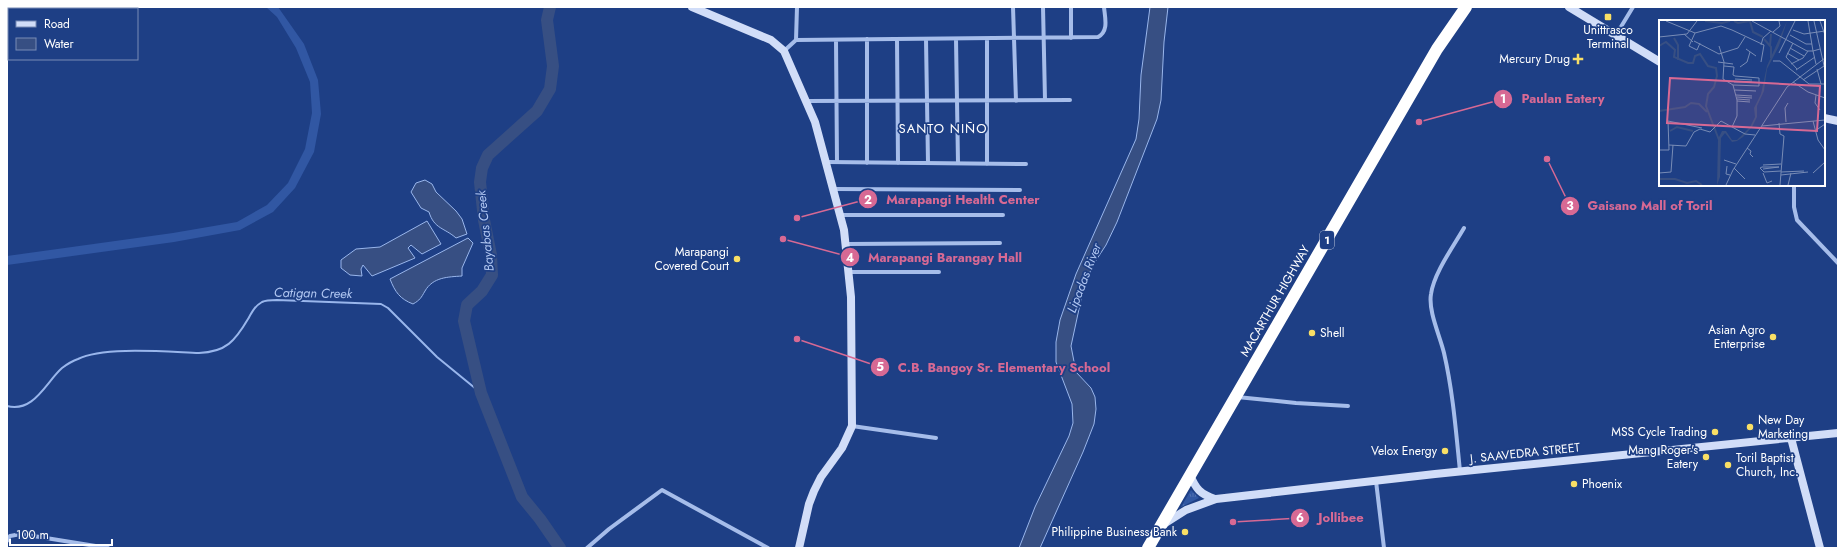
<svg xmlns="http://www.w3.org/2000/svg" width="1845" height="555" font-family="Jost,sans-serif">
	<defs>
		<pattern id="grass-tufts" width="24" height="20" patternUnits="userSpaceOnUse"><rect width="24" height="20" fill="#3157a3"/><path d="M3 7l-1-3M5 7V3M7 7l1-3M15 17l-1-3M17 17v-4M19 17l1-3" fill="none" stroke="#5070b1"/></pattern>
	</defs>
	<rect width="100%" height="100%" fill="#1e3f85"/>
	<path fill="url(#grass-tufts)" d="M1191 490 1199 498 1181 507Z"/>
	<path fill="#3157a3" d="M266 7H278L304 44 318 80 321 114 314 152 295 188 273 212 240 230 174 242 7 265V256L173 233 237 222 267 205 288 183 305 149 312 113 310 82 296 48 277 17Z"/>
	<path fill="#374f83" stroke="#99b6ec" d="M1150 7H1168L1164 42 1161 100 1157 119 1117 222 1106 245 1093 265 1084 286 1071 346 1076 372 1091 388 1095 397 1096 409 1094 424 1083 452 1040 548H1019L1035 507 1069 436 1073 423 1072 404 1056 362V342L1060 320 1076 274 1136 139 1139 119 1141 75Z
		M425 180 432 184 436 192 456 211 462 219 467 234 456 238C445 228 434 229 429 212L421 208 411 192 416 183Z
		M427 221 441 244 422 254 411 245 408 248 415 258 372 276 363 265 361 269 362 276 350 275 341 268V260L356 249 380 247Z
		M468 238 473 243 462 268V276C448 277 433 277 425 291 421 298 420 300 413 304 400 299 395 292 390 279Z"/>
	<g fill="none" stroke-linecap="round" stroke-linejoin="round">
		<path stroke="#99b6ec" stroke-width="2" d="M7 406C34 413 46 382 62 368 66 365 72 361 78 359 103 346 169 352 199 353 226 352 235 341 248 319 252 312 255 306 262 302 266 300 272 300 277 300L381 304 388 308 437 357 481 393"/>
		<path stroke="#374f83" stroke-width="12" d="M550 7 547 20 553 66 550 89 537 111 488 155 482 168 480 182 484 220 491 255 492 275 482 291 467 305 464 321 481 393 522 497 540 519 560 548"/>
		<path stroke="#a6bdea" stroke-width="4" d="M1013 7 1016 101
			M1043 7 1045 100
			M1071 7V38
			M1616 35 1633 7
			M867 39V163
			M897 39 898 163
			M926 39 928 163
			M956 39 958 163
			M796 40 797 7
			M836 40 837 162
			M784 51 796 40 1098 37C1109 31 1105 18 1104 7
			M807 101 1070 100
			M828 162 1026 164
			M987 164V39
			M1794 185V207L1797 220 1838 263
			M834 189 1020 190
			M841 215H1003
			M847 244 1000 243
			M849 272H939
			M1237 397 1296 403 1348 406
			M852 426 936 438
			M1460 471C1456 432 1453 392 1444 353 1440 336 1428 311 1431 294 1434 273 1453 247 1464 228
			M1376 481 1384 548
			M7 541 10 536 21 534 108 548
			M587 548 609 529 662 490 768 548"/>
		<path stroke="#d1ddf8" stroke-width="8" d="M692 7 771 40 784 51 815 122 844 230 851 297 852 426 842 448 821 477 814 491 809 504 799 548
			M1569 7 1660 62
			M1824 118 1838 121
			M1791 438 1820 548
			M1190 475C1196 489 1200 494 1215 499
			M1164 524 1186 510 1216 499 1435 474 1838 433"/>
		<path stroke="#fff" stroke-width="12" d="M1148 548 1437 49 1466 7"/>
	</g>
	<g fill="#f9df65" stroke="#1e3f85" stroke-width="1.5">
		<rect x="1604" y="13" width="8" height="8" rx="2"/>
		<path d="M1576 53h4v4h4v4h-4v4h-4v-4h-4v-4h4z"/>
		<circle cx="737" cy="259" r="4"/>
		<circle cx="1312" cy="333" r="4"/>
		<circle cx="1773" cy="337" r="4"/>
		<circle cx="1750" cy="427" r="4"/>
		<circle cx="1715" cy="432" r="4"/>
		<circle cx="1445" cy="451" r="4"/>
		<circle cx="1706" cy="457" r="4"/>
		<circle cx="1728" cy="465" r="4"/>
		<circle cx="1574" cy="484" r="4"/>
		<circle cx="1185" cy="532" r="4"/>
	</g>
	<g text-anchor="middle" dominant-baseline="central" stroke-width="3.5" stroke-linejoin="round" paint-order="stroke">
		<rect fill="#1e3f85" stroke="#bcc5da" stroke-width="1" x="1320" y="231" width="14" height="18" rx="3"/>
		<g font-size="11" font-weight="bold" fill="#fff">
			<text x="1327" y="240">1</text>
		</g>
		<g font-size="12" fill="#fff" stroke="#1e3f85" text-anchor="end">
			<text x="1608" y="30" text-anchor="middle">Unittrasco<tspan x="1608" dy="14">Terminal</tspan></text>
			<text x="1570" y="59">Mercury Drug</text>
			<text x="729" y="252">Marapangi<tspan x="729" dy="14">Covered Court</tspan></text>
			<text x="1765" y="330">Asian Agro<tspan x="1765" dy="14">Enterprise</tspan></text>
			<text x="1320" y="333" text-anchor="start">Shell</text>
			<text x="1758" y="420" text-anchor="start">New Day<tspan x="1758" dy="14">Marketing</tspan></text>
			<text x="1707" y="432">MSS Cycle Trading</text>
			<text x="1698" y="450">Mang Roger's<tspan x="1698" dy="14">Eatery</tspan></text>
			<text x="1437" y="451">Velox Energy</text>
			<text x="1736" y="458" text-anchor="start">Toril Baptist<tspan x="1736" dy="14">Church, Inc.</tspan></text>
			<text x="1582" y="484" text-anchor="start">Phoenix</text>
			<text x="1177" y="532">Philippine Business Bank</text>
		</g>
		<g font-size="12" fill="#fff" stroke="#1e3f85">
			<text transform="translate(1275 301) rotate(-60)">MACARTHUR HIGHWAY</text>
			<text transform="translate(1525 453) rotate(-6)">J. SAAVEDRA STREET</text>
		</g>
		<g font-size="13" letter-spacing="1" fill="#fff" stroke="#1e3f85">
			<text x="943" y="128">SANTO NIÑO</text>
		</g>
		<g font-size="13" font-style="italic" fill="#b1c7f2" stroke="#1e3f85">
			<text transform="translate(485 231) rotate(-96)">Bayabas Creek</text>
			<text transform="translate(1084 278) rotate(-69)">Lipadas River</text>
			<text transform="translate(313 293) rotate(1)">Catigan Creek</text>
		</g>
	</g>
	<g transform="translate(1659 20)">
		<rect width="166" height="166" fill="#1e3f85"/>
		<path d="M128 1 120 26 108 49 105 71 98 86V97L93 107 84 117 78 121 73 122 66 113 62 118 61 157 58 165 59 119 63 111H67L73 120H78L91 107 96 97 95 88 102 74 108 46Z" fill="#374f83"/>
		<path fill="none" stroke="#374f83" stroke-width="2" d="M46 1 63 3 71 1M75 1 79 3 91 1 94 12 104 17M15 18 19 25V40M105 19 112 27V38M0 26 7 22 16 30 15 37 29 43H34L36 36 41 34 49 46 57 48 58 56 55 67 49 74 47 86 60 120M111 26 112 14M0 91 26 87 32 83 40 84 48 92M11 111 18 107 34 111M0 159H16L28 163 37 161 43 165"/>
		<path fill="none" stroke="#788cb6" stroke-width="1" d="M7 1 36 13 62 6 73 10 105 25 102 42M93 1 148 31H154L157 44M149 1 154 31 161 29M155 1 166 50M161 1 166 15M134 10 145 14 166 11M114 12 121 6 120 1M25 14 34 22M131 15 147 24H153M0 17 28 14 38 1M35 21 60 34 79 28 86 17M134 23 127 37 138 49M102 25 104 18 112 11M30 26 38 30 41 23M30 26 36 13M60 26 65 42 64 59 74 65 78 80V96L73 107M131 28 145 36M87 29 97 36M120 33 136 1M128 33 140 40M114 41H121L150 64H166M59 42 74 44M132 44 144 38 149 31M65 46 75 47 74 55 76 56 100 58V66L74 65M81 47 88 42 91 32M158 49 162 64M137 50 156 37M76 59 93 60M144 60 165 46M75 62H93M134 62 149 72 166 78M76 70 97 71M77 75 93 76M157 75 156 83 161 90M78 77 93 78M78 79 91 80M78 81 91 82M154 101 159 120 166 130M127 102 126 88 129 83M120 103 121 114 125 116 121 165M103 106 166 100M156 111 166 104M10 125 27 126 35 112 41 109 51 112 62 101 86 114 96 115M88 128 92 131 91 134 94 137M0 130H10L9 101 43 108M65 140 77 144M104 145 122 144M68 146 67 154 71 155M103 147H120L104 149M103 147 101 148 105 152 122 151M75 148 86 159M122 152 145 151M0 153 12 152 14 125M104 153 108 163 113 161M154 153 166 142M122 155 149 152M67 165 74 150 128 67 166 38M129 165 132 153"/>
		<path fill="#d76994" fill-opacity="0.15" stroke="#d76994" stroke-width="2" d="M11 58 161 66 158 111 8 103Z"/>
		<rect width="166" height="166" fill="none" stroke="#fff" stroke-width="2"/>
	</g>
	<path fill="none" stroke="#d76994" stroke-width="1.5" d="M1419 122L1503 99M797 218L868 199M1547 159L1570 206M783 239L850 257M797 339L880 367M1233 522L1300 518"/>
	<g fill="#d76994" stroke="#1e3f85" stroke-width="1.5">
		<circle cx="1419" cy="122" r="4"/>
		<circle cx="797" cy="218" r="4"/>
		<circle cx="1547" cy="159" r="4"/>
		<circle cx="783" cy="239" r="4"/>
		<circle cx="797" cy="339" r="4"/>
		<circle cx="1233" cy="522" r="4"/>
		<circle cx="1503" cy="99" r="10"/>
		<circle cx="868" cy="199" r="10"/>
		<circle cx="1570" cy="206" r="10"/>
		<circle cx="850" cy="257" r="10"/>
		<circle cx="880" cy="367" r="10"/>
		<circle cx="1300" cy="518" r="10"/>
	</g>
	<g font-size="12" text-anchor="middle" font-weight="bold" fill="#fff">
		<text x="1503" y="103">1</text>
		<text x="868" y="204">2</text>
		<text x="1570" y="210">3</text>
		<text x="850" y="262">4</text>
		<text x="880" y="371">5</text>
		<text x="1300" y="522">6</text>
	</g>
	<g font-size="13" text-anchor="middle" font-weight="bold" fill="#d76994" stroke="#1e3f85" stroke-width="3.5" stroke-linejoin="round" paint-order="stroke">
		<text x="1563" y="103">Paulan Eatery</text>
		<text x="963" y="204">Marapangi Health Center</text>
		<text x="1650" y="210">Gaisano Mall of Toril</text>
		<text x="945" y="262">Marapangi Barangay Hall</text>
		<text x="1004" y="372">C.B. Bangoy Sr. Elementary School</text>
		<text x="1341" y="522">Jollibee</text>
	</g>
	<rect width="1845" height="555" fill="none" stroke="#ffffff" stroke-width="16"/>
	<rect x="8" y="8" width="130" height="52" fill="#1e3f85" stroke="#788cb6"/>
	<rect x="16" y="21" width="20" height="6" fill="#d1ddf8" stroke="#788cb6"/>
	<text x="44" y="28" font-size="12" fill="#ffffff">Road</text>
	<rect x="16" y="38" width="20" height="12" fill="#374f83" stroke="#788cb6"/>
	<text x="44" y="48" font-size="12" fill="#ffffff">Water</text>
	<path d="M10 539v6h102v-6" fill="none" stroke="#ffffff" stroke-width="2"/>
	<text x="16" y="539" font-size="12" fill="#ffffff" stroke="#1e3f85" stroke-width="3" paint-order="stroke">100 m</text>
</svg>
